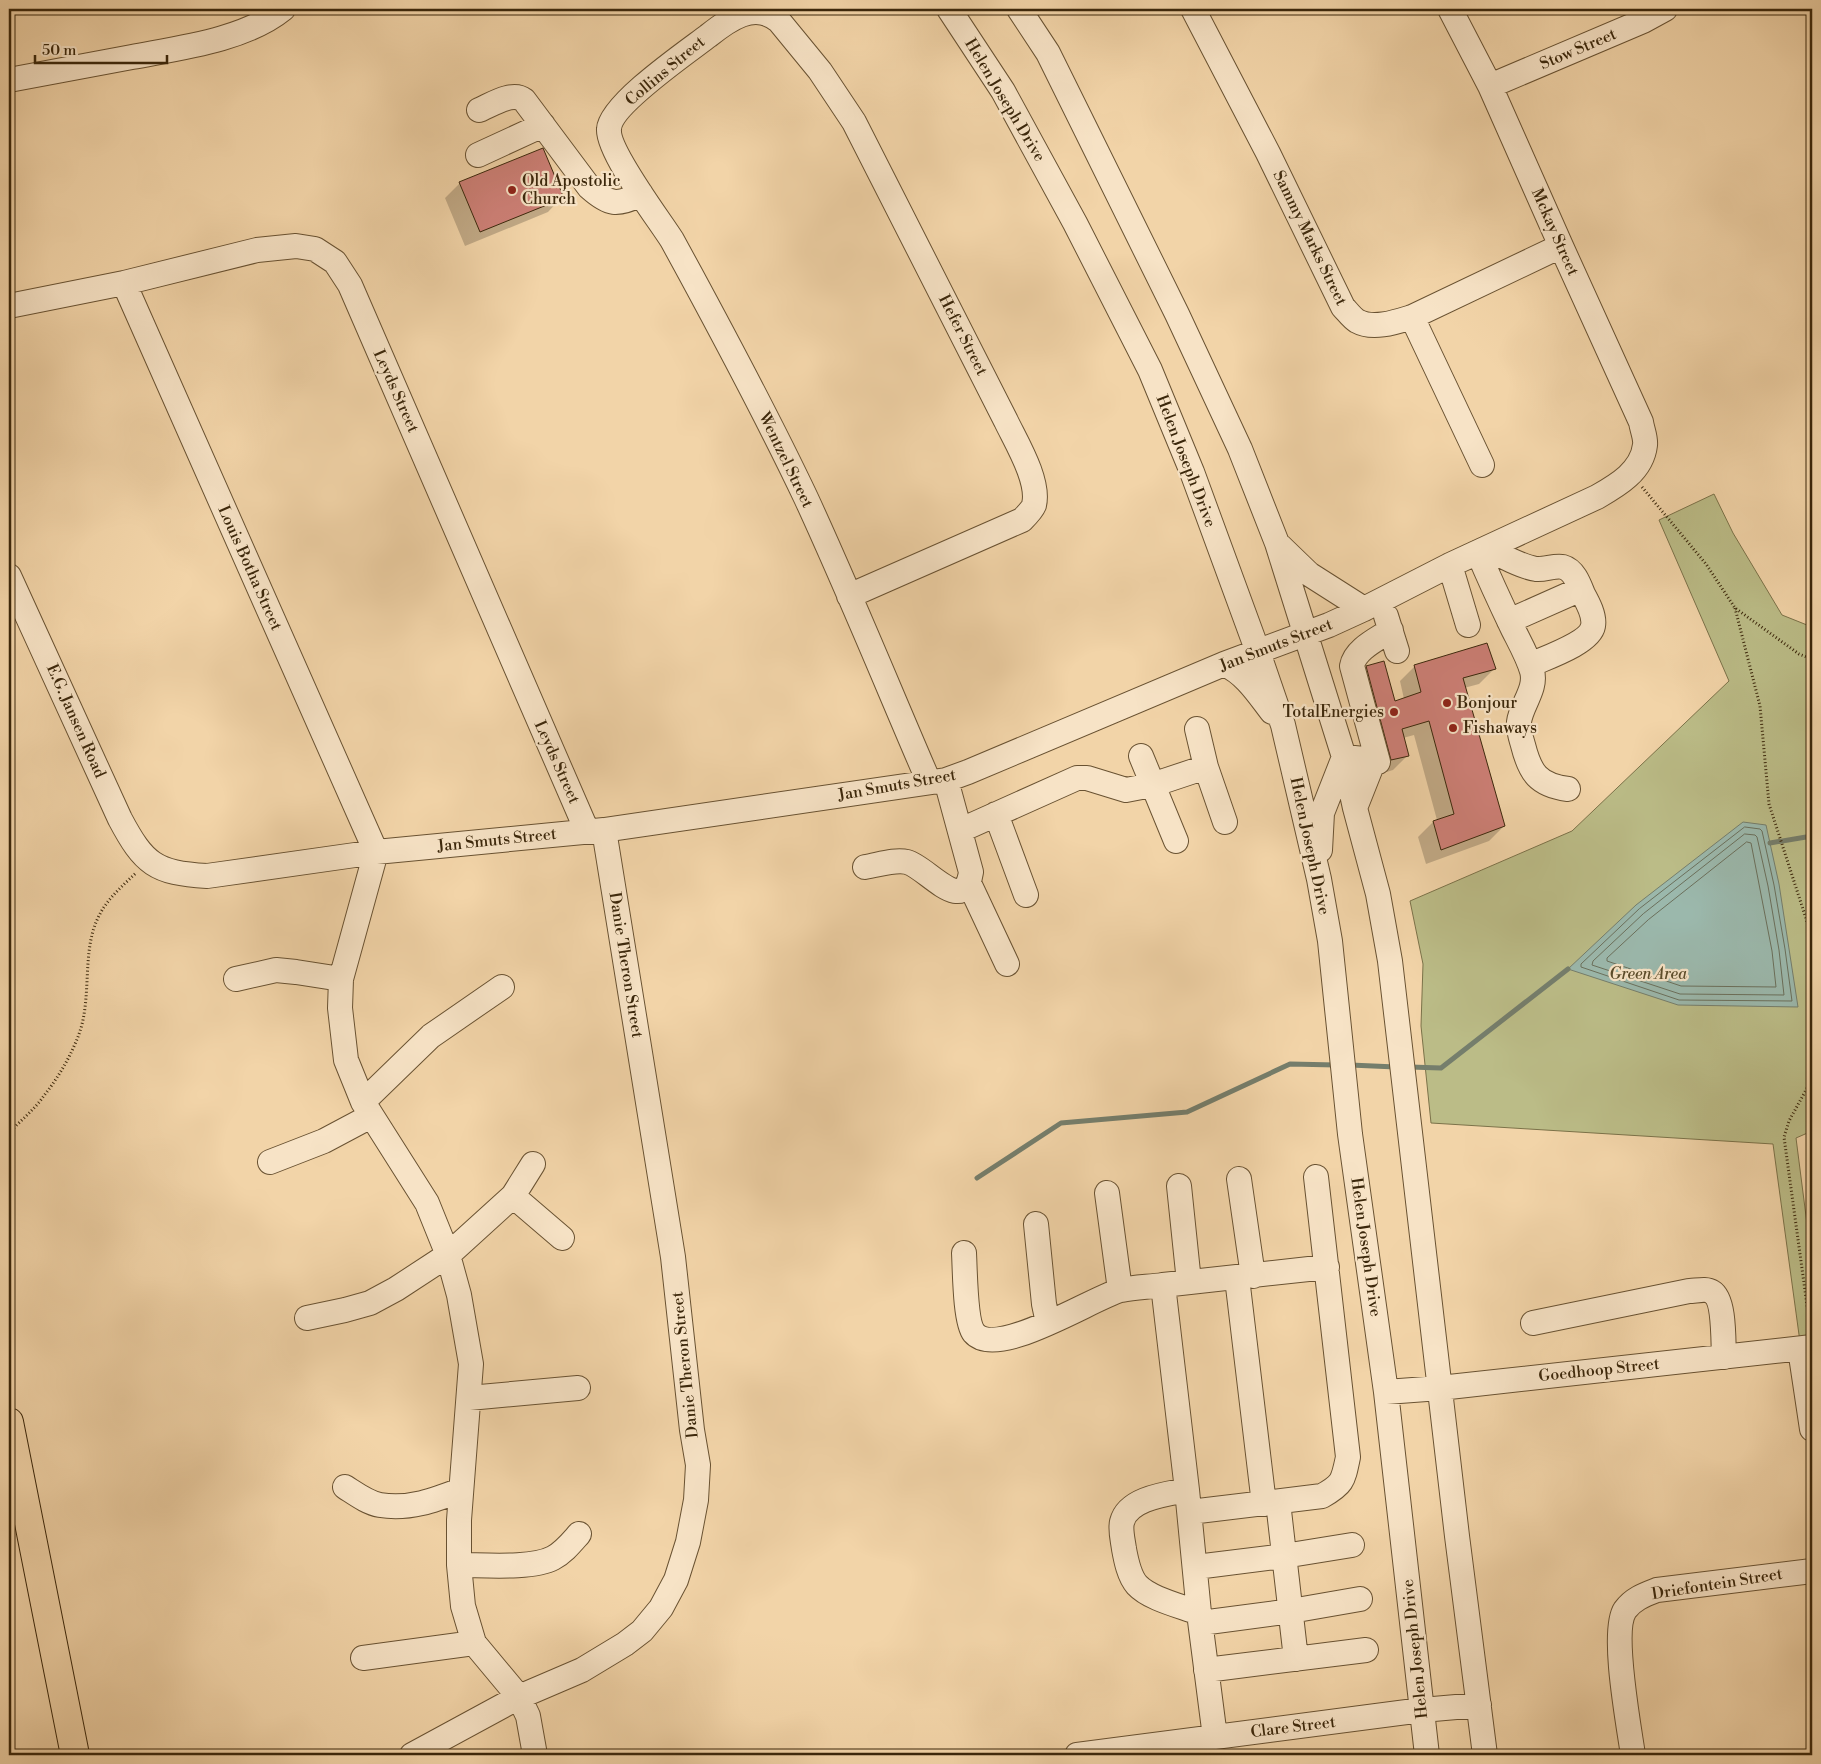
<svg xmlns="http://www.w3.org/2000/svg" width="1821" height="1764" font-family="'Libre Bodoni',serif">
	<rect width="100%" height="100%" fill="#f2d4a8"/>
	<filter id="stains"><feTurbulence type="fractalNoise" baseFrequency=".004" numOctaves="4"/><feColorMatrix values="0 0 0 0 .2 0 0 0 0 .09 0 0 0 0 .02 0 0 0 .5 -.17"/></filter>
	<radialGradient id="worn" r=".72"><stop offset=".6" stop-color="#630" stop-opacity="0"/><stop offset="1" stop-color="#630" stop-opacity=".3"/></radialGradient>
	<path fill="#bbbc87" stroke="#7b7249" d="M1714 494 1733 533 1782 615 1812 627V1131L1796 1138 1812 1263V1340L1800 1342 1773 1144 1431 1123 1421 1026 1423 964 1410 901 1572 831 1729 681 1659 520Z"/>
	<path fill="#9bb8ac" stroke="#757e6c" d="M1743 822 1766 825 1779 884 1798 1007 1678 1005 1568 969 1636 905Z"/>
	<path fill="#0003" d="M460 183 562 197 548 212 465 246 445 198Z
		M1415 666 1494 669 1479 684 1464 688 1504 826 1489 841 1426 864 1418 837 1433 822 1437 820 1414 735 1403 738 1408 755 1393 770 1377 775 1352 682 1367 668 1394 703 1404 699 1400 681Z
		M1255 1753 1256 1755H1237Z"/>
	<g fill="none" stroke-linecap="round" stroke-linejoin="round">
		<path stroke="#6b705c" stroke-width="1" d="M1745 827 1760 829 1762 831 1774 885 1785 949 1792 1001 1679 1000 1581 967V964L1639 909Z
			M1745 834 1755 835 1757 837 1768 886 1779 950 1784 995 1680 994 1592 965 1593 961 1643 914Z
			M1747 842 1751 843 1772 951 1776 987 1681 986 1607 961V958L1648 920Z"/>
		<path stroke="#757e6c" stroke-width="5" d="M1770 843 1812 836
			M1350 1065 1396 1067
			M1410 1067 1441 1068 1568 969
			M977 1178 1061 1123 1187 1112 1290 1064 1336 1065"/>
	</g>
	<path fill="#cd7f76" stroke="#3b270b" d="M543 148 564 198 480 232 459 182Z
		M1487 643 1496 669 1463 678 1505 826 1441 850 1433 821 1454 814 1429 721 1402 729 1409 756 1391 760 1366 666 1384 661 1395 701 1421 692 1414 665Z"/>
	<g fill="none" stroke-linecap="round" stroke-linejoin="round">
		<g stroke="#695232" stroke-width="26">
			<path id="minor" d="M949 9 1003 91 1075 223 1150 370 1192 472 1258 652 1283 725 1319 879 1330 941 1350 1134 1386 1392 1427 1755
				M1019 9 1048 53 1177 314 1240 449 1277 543 1344 757 1355 808 1378 894 1390 961 1457 1536 1485 1755
				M1193 9 1268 153 1343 307C1347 311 1352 318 1357 321 1373 330 1396 322 1412 317L1561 246
				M9 80C50 72 91 65 132 57 179 48 245 40 283 9
				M1490 86 1643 21 1665 9
				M479 110C491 105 512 91 524 100L589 187C609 205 617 206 641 194
				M478 155 543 125
				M124 283 376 852 341 979 340 1008 346 1060 363 1102 427 1203 448 1255 459 1295 471 1364 459 1520V1565L463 1606 474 1643 519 1697 528 1716 535 1755
				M9 306 124 283 257 250 296 246 315 249 335 262 350 285 587 831
				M1412 317 1482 465
				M1280 546 1309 574 1364 609
				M1487 548C1499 555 1523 567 1536 569 1545 570 1555 565 1563 567 1574 570 1579 584 1583 594 1588 603 1595 616 1593 626 1590 643 1545 658 1530 665
				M1478 552C1489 578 1501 604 1513 629 1520 643 1528 657 1532 671 1537 689 1521 705 1519 722 1518 730 1521 738 1523 745 1530 773 1538 785 1568 789
				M1450 565 1468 625
				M9 576 120 819C144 864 155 873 207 876L376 852 604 830 946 780 968 772 1224 664 1329 625 1364 609 1450 565 1597 497C1618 485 1642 471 1645 445 1646 438 1642 429 1641 422L1561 246 1490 86 1450 9
				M849 596 1022 520C1026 516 1032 510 1034 505 1040 481 1016 442 1006 421L854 122 820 71 779 21C755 0 728 20 708 36 687 52 610 105 609 129 607 151 658 218 672 240 678 251 684 262 690 273 730 347 770 422 806 498 849 591 888 687 929 782
				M1386 616 1397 651
				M1509 621 1581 589
				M1224 664C1246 674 1258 694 1272 712
				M1197 729 1206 767
				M1141 756 1176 841
				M1378 762 1352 666C1355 649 1378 639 1391 630
				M996 814 1026 895
				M961 830 1077 778H1087L1126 790 1152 785 1206 767 1225 822
				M1320 850 1322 813 1344 757 1374 760 1355 808
				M865 867C878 865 895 859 907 862 927 867 964 918 971 872L946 780
				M969 883 1007 964
				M236 979 276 970 296 972 341 979
				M363 1102 431 1036 502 987
				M270 1162 324 1141 371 1116
				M1239 1179 1253 1276
				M1179 1186 1189 1282
				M1107 1193 1120 1290
				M513 1196 562 1238
				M1036 1224 1044 1304 1048 1323
				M964 1253C965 1270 965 1322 974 1333 997 1360 1094 1297 1121 1290 1134 1287 1149 1287 1163 1285
				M1237 1278 1264 1504
				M307 1318 345 1310 370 1303 396 1289 448 1255 513 1196 533 1164
				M1533 1323 1689 1291C1696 1291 1706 1288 1712 1292 1725 1300 1723 1342 1724 1357
				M1800 1349 1812 1429
				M1386 1392 1440 1388 1812 1347
				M469 1398 578 1388
				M345 1487C356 1494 368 1503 380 1505 409 1510 435 1500 461 1490
				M1187 1490C1167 1494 1128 1498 1122 1522 1120 1530 1123 1541 1124 1549 1126 1560 1129 1576 1137 1585 1150 1599 1181 1606 1199 1613
				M1278 1502 1296 1659
				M1190 1512 1322 1496C1343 1484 1343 1481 1348 1457L1316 1177
				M459 1565C484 1565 532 1569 553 1558 564 1552 571 1543 579 1534
				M1196 1567 1284 1556 1352 1545
				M1201 1623 1291 1611 1360 1599
				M363 1658 474 1643
				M1206 1670 1366 1650
				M1215 1737 1199 1613 1187 1490 1163 1285 1327 1267
				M412 1755 519 1697 582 1670 625 1644 642 1631 661 1608 676 1580 688 1542 696 1500 698 1465 692 1430 673 1257 604 830
				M1077 1755 1422 1710 1479 1705
				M1633 1755C1629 1727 1611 1631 1625 1610 1633 1599 1644 1595 1657 1590L1812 1571"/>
		</g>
		<g stroke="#3b270b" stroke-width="30">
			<path id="major" d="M9 1422 75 1755"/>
		</g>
		<path stroke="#3b270b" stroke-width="3" stroke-dasharray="1 2.5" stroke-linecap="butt" d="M1642 487 1706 564 1735 608 1799 654 1812 659
			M1735 608 1760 706 1769 804 1812 937
			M9 1133C20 1121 34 1110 43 1097 58 1078 71 1056 79 1034 92 999 82 953 97 920 105 901 121 887 136 873
			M1810 1327 1784 1137 1789 1121 1812 1079"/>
		<use href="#minor" stroke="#f7e3c6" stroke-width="24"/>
		<use href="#major" stroke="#f2d4a8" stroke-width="28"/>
	</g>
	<g fill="#8f2418" stroke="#f7e3c6" stroke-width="2">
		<circle cx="512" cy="190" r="5"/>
		<circle cx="1447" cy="703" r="5"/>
		<circle cx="1394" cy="712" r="5"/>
		<circle cx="1453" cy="728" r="5"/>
	</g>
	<g text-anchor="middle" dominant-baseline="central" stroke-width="4.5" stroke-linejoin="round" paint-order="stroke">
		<g font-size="16" fill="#3b270b" stroke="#f7e3c6">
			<text transform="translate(1578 49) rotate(-23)">Stow Street</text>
			<text transform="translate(665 71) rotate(-40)">Collins Street</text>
			<text transform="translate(1005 100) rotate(59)">Helen Joseph Drive</text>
			<text transform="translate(1555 232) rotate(66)">Mckay Street</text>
			<text transform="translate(1310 238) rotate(64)">Sammy Marks Street</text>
			<text transform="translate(963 335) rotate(63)">Hefer Street</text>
			<text transform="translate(396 391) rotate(66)">Leyds Street</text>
			<text transform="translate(786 460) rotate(64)">Wentzel Street</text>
			<text transform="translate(1186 461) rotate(69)">Helen Joseph Drive</text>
			<text transform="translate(250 568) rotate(66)">Louis Botha Street</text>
			<text transform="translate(1276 645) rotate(-21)">Jan Smuts Street</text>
			<text transform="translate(76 721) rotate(66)">E.G. Jansen Road</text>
			<text transform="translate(557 762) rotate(66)">Leyds Street</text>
			<text transform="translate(897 785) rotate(-10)">Jan Smuts Street</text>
			<text transform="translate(497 840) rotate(-6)">Jan Smuts Street</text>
			<text transform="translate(1310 846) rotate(78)">Helen Joseph Drive</text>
			<text transform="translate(626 965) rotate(81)">Danie Theron Street</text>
			<text transform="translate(1366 1247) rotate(82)">Helen Joseph Drive</text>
			<text transform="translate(685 1365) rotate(-96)">Danie Theron Street</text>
			<text transform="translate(1599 1370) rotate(-6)">Goedhoop Street</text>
			<text transform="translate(1717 1584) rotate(-9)">Driefontein Street</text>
			<text transform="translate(1415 1649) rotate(-96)">Helen Joseph Drive</text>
			<text transform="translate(1293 1727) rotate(-7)">Clare Street</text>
		</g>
		<g font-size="16" fill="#3b270b" stroke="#f7e3c6" text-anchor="start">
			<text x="522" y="181">Old Apostolic<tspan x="522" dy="18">Church</tspan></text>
			<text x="1457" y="703">Bonjour</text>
			<text x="1384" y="712" text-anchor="end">TotalEnergies</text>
			<text x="1463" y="728">Fishaways</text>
		</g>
		<g font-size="16" font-style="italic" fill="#5b4c2a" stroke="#f7e3c6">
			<text x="1648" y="974">Green Area</text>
		</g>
	</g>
	<rect width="1821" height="1764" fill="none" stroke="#f2d4a8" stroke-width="30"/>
	<rect x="10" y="10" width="1801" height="1744" fill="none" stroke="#3b270b" stroke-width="2.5"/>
	<rect x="15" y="15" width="1791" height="1734" fill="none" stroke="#3b270b"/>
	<path d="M35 55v8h132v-8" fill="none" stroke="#3b270b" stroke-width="2.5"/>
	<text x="42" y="55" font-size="15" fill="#3b270b" stroke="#f7e3c6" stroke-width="4" paint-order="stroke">50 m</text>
	<rect width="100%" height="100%" filter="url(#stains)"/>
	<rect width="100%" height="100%" fill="url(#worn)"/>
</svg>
